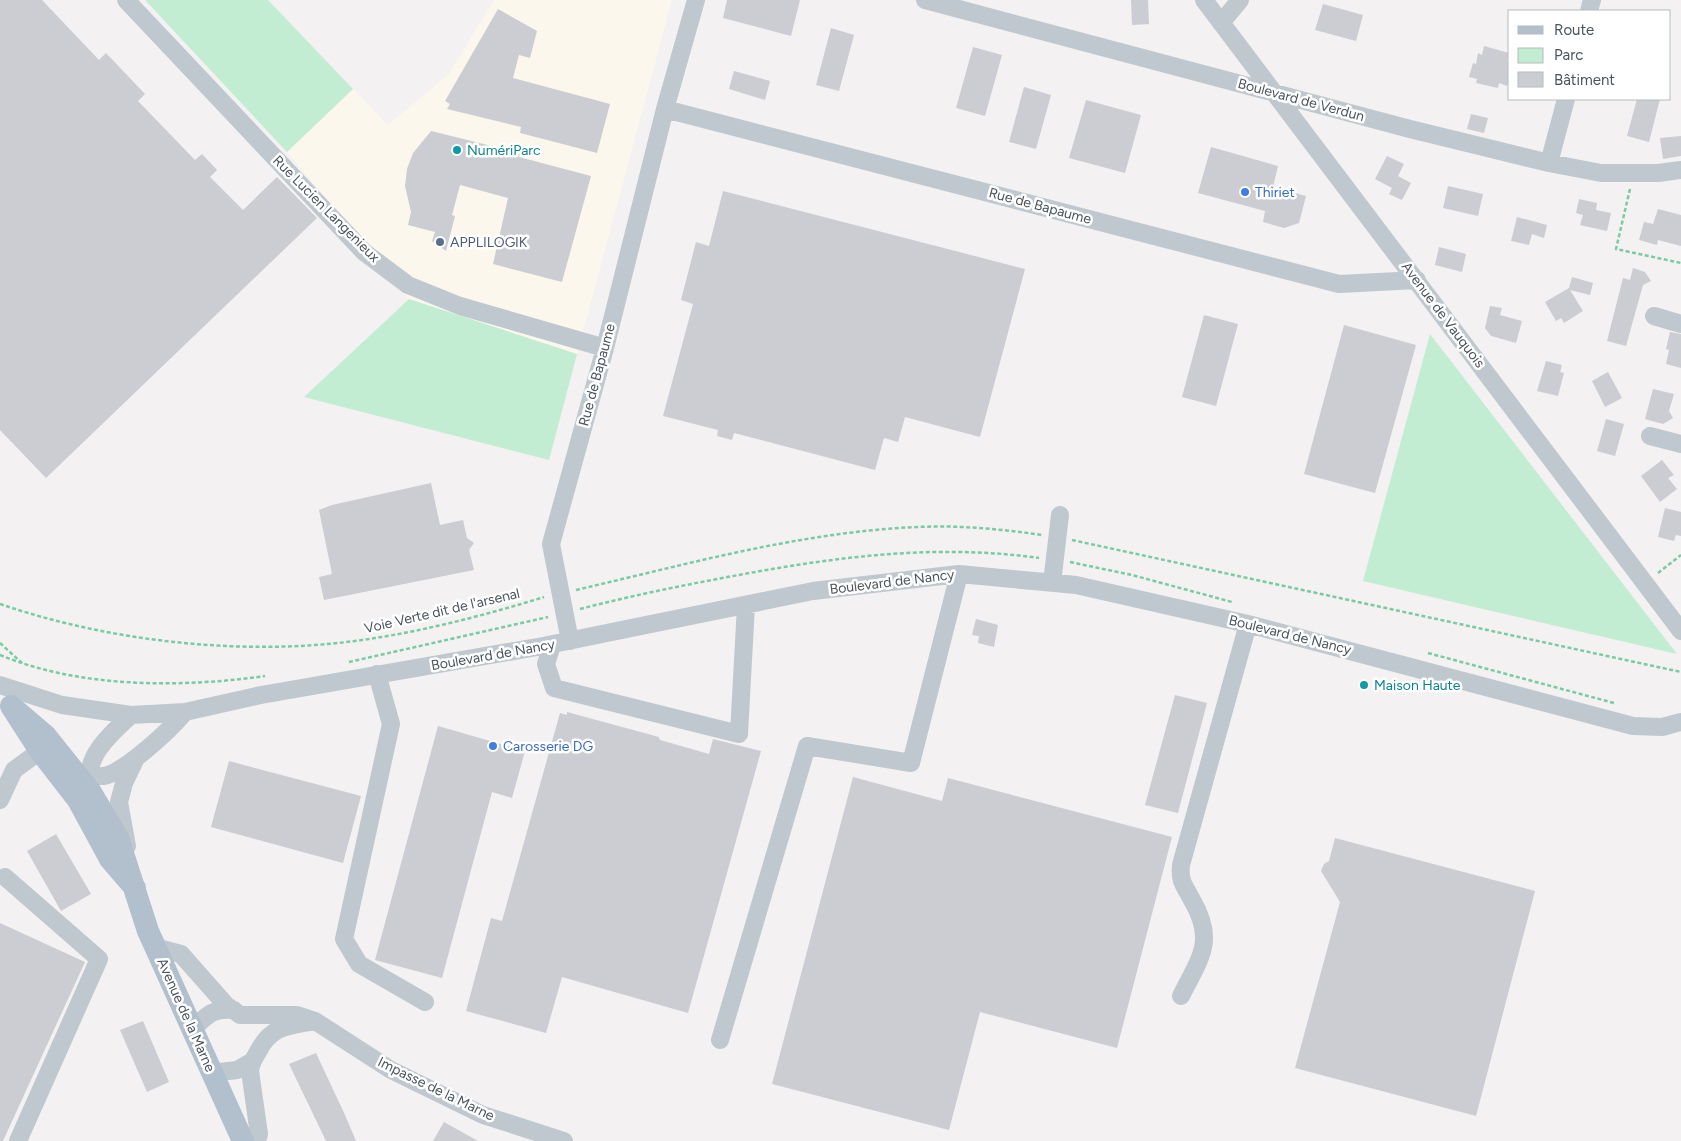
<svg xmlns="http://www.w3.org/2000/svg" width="1681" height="1141" font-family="Figtree,sans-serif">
	<rect width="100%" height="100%" fill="#f3f1f1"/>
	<path fill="#fcf7ec" d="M494 0H672L577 354 409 299 287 152 353 89 388 125 449 74Z"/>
	<path fill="#c2edd2" d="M145 0H268L353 89 287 152Z
		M409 299 577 354 549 460 304 397Z
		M1430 334 1677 654 1363 581Z"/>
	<path fill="#cbcdd3" d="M0 0H42L99 60 106 53 145 94 138 101 195 160 202 154 217 170 210 177 243 210 277 177 317 218 46 478 0 430Z
		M727 0H800L791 36 723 18Z
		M1131 0H1148L1149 24 1132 25Z
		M1323 4 1363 15 1356 41 1315 30Z
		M498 9 537 31 530 58 519 55 513 78 610 104 597 153 520 133 521 127 447 109 450 104 445 101Z
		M831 28 854 35 839 91 816 85Z
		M1484 46 1509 53 1507 61 1510 62V76L1507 86 1499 83 1498 88 1476 83 1477 79 1469 77 1473 63 1476 64 1478 53 1482 55Z
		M973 47 1002 55 985 116 956 108Z
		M734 71 770 81 765 100 729 89Z
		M1024 87 1051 95 1036 149 1009 142Z
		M1637 99H1660L1649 142 1627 136Z
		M1086 100 1141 115 1125 173 1069 158Z
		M1471 114 1488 118 1484 133 1467 129Z
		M431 131 520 153 519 157 591 176 562 282 493 264 508 198 460 185 452 215 455 216 446 251 432 241 435 232 408 225 411 212 405 186 407 169 413 153Z
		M1681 136V156L1663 159 1660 138Z
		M1211 147 1278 166 1273 187 1306 196 1299 223 1284 228 1263 222 1265 211 1198 193Z
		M1387 156 1404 164 1398 176 1411 183 1402 200 1389 194 1392 188 1375 179Z
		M1448 186 1483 194 1478 216 1443 208Z
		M723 191 1025 269 980 437 905 417 898 442 884 438 875 470 734 433 732 440 717 436 718 430 663 416 693 304 681 300 696 242 709 246Z
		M1579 199 1597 203 1596 210 1611 213 1607 231 1580 225 1583 215 1576 213Z
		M1658 209 1681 215V246L1658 240 1657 245 1639 240 1644 222 1653 224Z
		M1517 217 1547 225 1544 238 1532 234 1529 245 1511 241Z
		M1439 247 1466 254 1462 272 1435 265Z
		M1633 268 1645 272 1651 281 1643 285 1626 346 1607 341 1623 278 1630 280Z
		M1572 277 1593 283 1590 295 1570 290 1583 311 1564 323 1561 318 1556 321 1545 302 1569 288Z
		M1490 306 1502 308 1500 315 1522 321 1516 343 1491 336 1485 328Z
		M1204 315 1238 324 1216 406 1182 397Z
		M1344 325 1416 345 1375 493 1304 474Z
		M1670 332 1681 334V368L1666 364 1669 350 1666 349Z
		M1546 361 1562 365 1560 372 1564 373 1558 396 1537 391Z
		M1608 372 1622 398 1605 407 1592 381Z
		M1653 389 1674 394 1669 411 1673 418 1663 424 1645 419Z
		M1606 419 1624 424 1615 456 1597 451Z
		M1662 460 1674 475 1668 478 1677 489 1660 502 1641 476Z
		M431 483 440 525 463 520 467 538 474 543 469 550 474 570 324 600 319 577 332 574 319 510 332 505Z
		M1665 508 1681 512V536L1676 535 1674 541 1658 537Z
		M976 619 998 625 994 647 978 643 979 636 972 635Z
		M1175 695 1207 703 1178 813 1145 805Z
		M567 712 659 737 660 740 709 754 713 739 761 751 688 1013 562 977 546 1033 466 1011 491 918 502 921 560 713 567 715Z
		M438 726 525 751 512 798 492 792 442 978 375 960Z
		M229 761 361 796 343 863 211 827Z
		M853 777 942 801 948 778 1172 837 1117 1048 980 1012 949 1130 772 1084Z
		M56 834 91 894 61 911 27 851Z
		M1335 838 1535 891 1476 1116 1295 1068 1340 902 1321 871 1324 864 1329 861Z
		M0 923 85 962 3 1141H0Z
		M143 1021 169 1082 147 1092 120 1030Z
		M316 1053 345 1115 356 1141H326L289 1064Z
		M444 1122 478 1141H433Z"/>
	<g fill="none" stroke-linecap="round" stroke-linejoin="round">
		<path stroke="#7ccaa3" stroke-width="2.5" stroke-dasharray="4 2.5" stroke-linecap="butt" d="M1630 189 1616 249 1681 263
			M1072 540 1681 672
			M1070 562 1132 575 1232 602
			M1658 573 1681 555
			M576 590C688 564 801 532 917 527 959 525 1000 529 1042 535
			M0 604C114 643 255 658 375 638 428 630 493 613 544 597
			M580 609C634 595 689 584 744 574 842 556 940 544 1039 558
			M0 643 23 664
			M1428 653 1614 703
			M0 655C80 688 180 688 265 676
			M349 662 548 617"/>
		<path stroke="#bfc8ce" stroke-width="18" d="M126 0 364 252 408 285 460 306 605 348
			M925 0 1410 129 1549 163 1601 173H1658L1681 170
			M1204 0 1681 631
			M1589 11 1592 0
			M1221 23 1240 0
			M665 109 1339 284 1417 280
			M1549 163 1566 99
			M1654 316 1681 324
			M1650 436 1681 444
			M1052 583 1060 515
			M570 641 551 544 605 348 665 109 696 0
			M552 645 546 664 554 688 739 734 746 605
			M377 674 391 724 344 939 359 964 425 1002
			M0 685 62 705 131 715 185 712 261 695 543 646 813 591 959 574 1076 585 1248 624 1633 726 1662 727 1681 722
			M69 772C79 773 94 777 104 776 125 772 171 729 185 712
			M89 784C86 754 111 734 131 715
			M0 800 14 770 40 751
			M127 846 119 802 124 783 136 758
			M5 877 99 959 18 1141
			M155 947 181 954 226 1005 240 1015H297L315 1021C290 1026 272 1025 259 1050 255 1057 251 1062 250 1071L259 1134 257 1141
			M1181 996C1200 958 1216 941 1192 900 1185 886 1179 882 1181 865L1248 624
			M315 1021 391 1070 483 1115 564 1141
			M193 1029C207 1015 213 1008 234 1010
			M720 1040 807 746 911 763 959 574
			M212 1073 237 1070 251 1062"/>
		<path stroke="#b2c0ce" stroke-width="22" d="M135 888 110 859 78 800 40 751 11 706 45 735 90 791 118 838 148 931 243 1141"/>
	</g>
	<g fill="#0f9aa8" stroke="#fff" stroke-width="2">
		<circle cx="457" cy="150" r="5"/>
		<circle cx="1364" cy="685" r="5"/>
	</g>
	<g fill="#3f7fe0" stroke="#fff" stroke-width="2">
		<circle cx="1245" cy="192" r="5"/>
		<circle cx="493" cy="746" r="5"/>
	</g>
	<circle fill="#5c6f8a" stroke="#fff" stroke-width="2" cx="440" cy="242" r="5"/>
	<g text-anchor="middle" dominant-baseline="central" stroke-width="5" stroke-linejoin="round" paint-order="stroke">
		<g font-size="14" fill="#49545d" stroke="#fff">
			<text transform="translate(1301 100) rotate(15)">Boulevard de Verdun</text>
			<text transform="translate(1040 206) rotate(15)">Rue de Bapaume</text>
			<text transform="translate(326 209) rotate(45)">Rue Lucien Langenieux</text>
			<text transform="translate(1443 315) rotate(53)">Avenue de Vauquois</text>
			<text transform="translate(597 375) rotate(-75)">Rue de Bapaume</text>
			<text transform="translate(892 582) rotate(-7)">Boulevard de Nancy</text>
			<text transform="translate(442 611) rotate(-13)">Voie Verte dit de l'arsenal</text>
			<text transform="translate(1290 635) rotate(14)">Boulevard de Nancy</text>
			<text transform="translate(493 655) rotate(-10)">Boulevard de Nancy</text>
			<text transform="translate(186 1015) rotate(66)">Avenue de la Marne</text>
			<text transform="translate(436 1089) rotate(26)">Impasse de la Marne</text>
		</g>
		<g font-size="14" fill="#0d838f" stroke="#fff" text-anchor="start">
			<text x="467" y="150">NumériParc</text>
			<text x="1374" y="685">Maison Haute</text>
		</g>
		<g font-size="14" fill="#366cbe" stroke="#fff" text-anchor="start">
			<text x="1255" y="192">Thiriet</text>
			<text x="503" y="746">Carosserie DG</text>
		</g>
		<g font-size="14" fill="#4e5e75" stroke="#fff" text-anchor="start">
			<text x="450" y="242">APPLILOGIK</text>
		</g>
	</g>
	<rect x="1508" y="10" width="162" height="90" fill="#ffffff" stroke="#b6bbbe"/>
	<rect x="1518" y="26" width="25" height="8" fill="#b2c0ce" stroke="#b6bbbe"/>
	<text x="1554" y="35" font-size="15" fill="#49545d">Route</text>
	<rect x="1518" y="48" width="25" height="15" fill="#c2edd2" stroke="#b6bbbe"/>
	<text x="1554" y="60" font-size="15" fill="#49545d">Parc</text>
	<rect x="1518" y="72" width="25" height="15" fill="#cbcdd3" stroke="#b6bbbe"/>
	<text x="1554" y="85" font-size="15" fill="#49545d">Bâtiment</text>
</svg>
